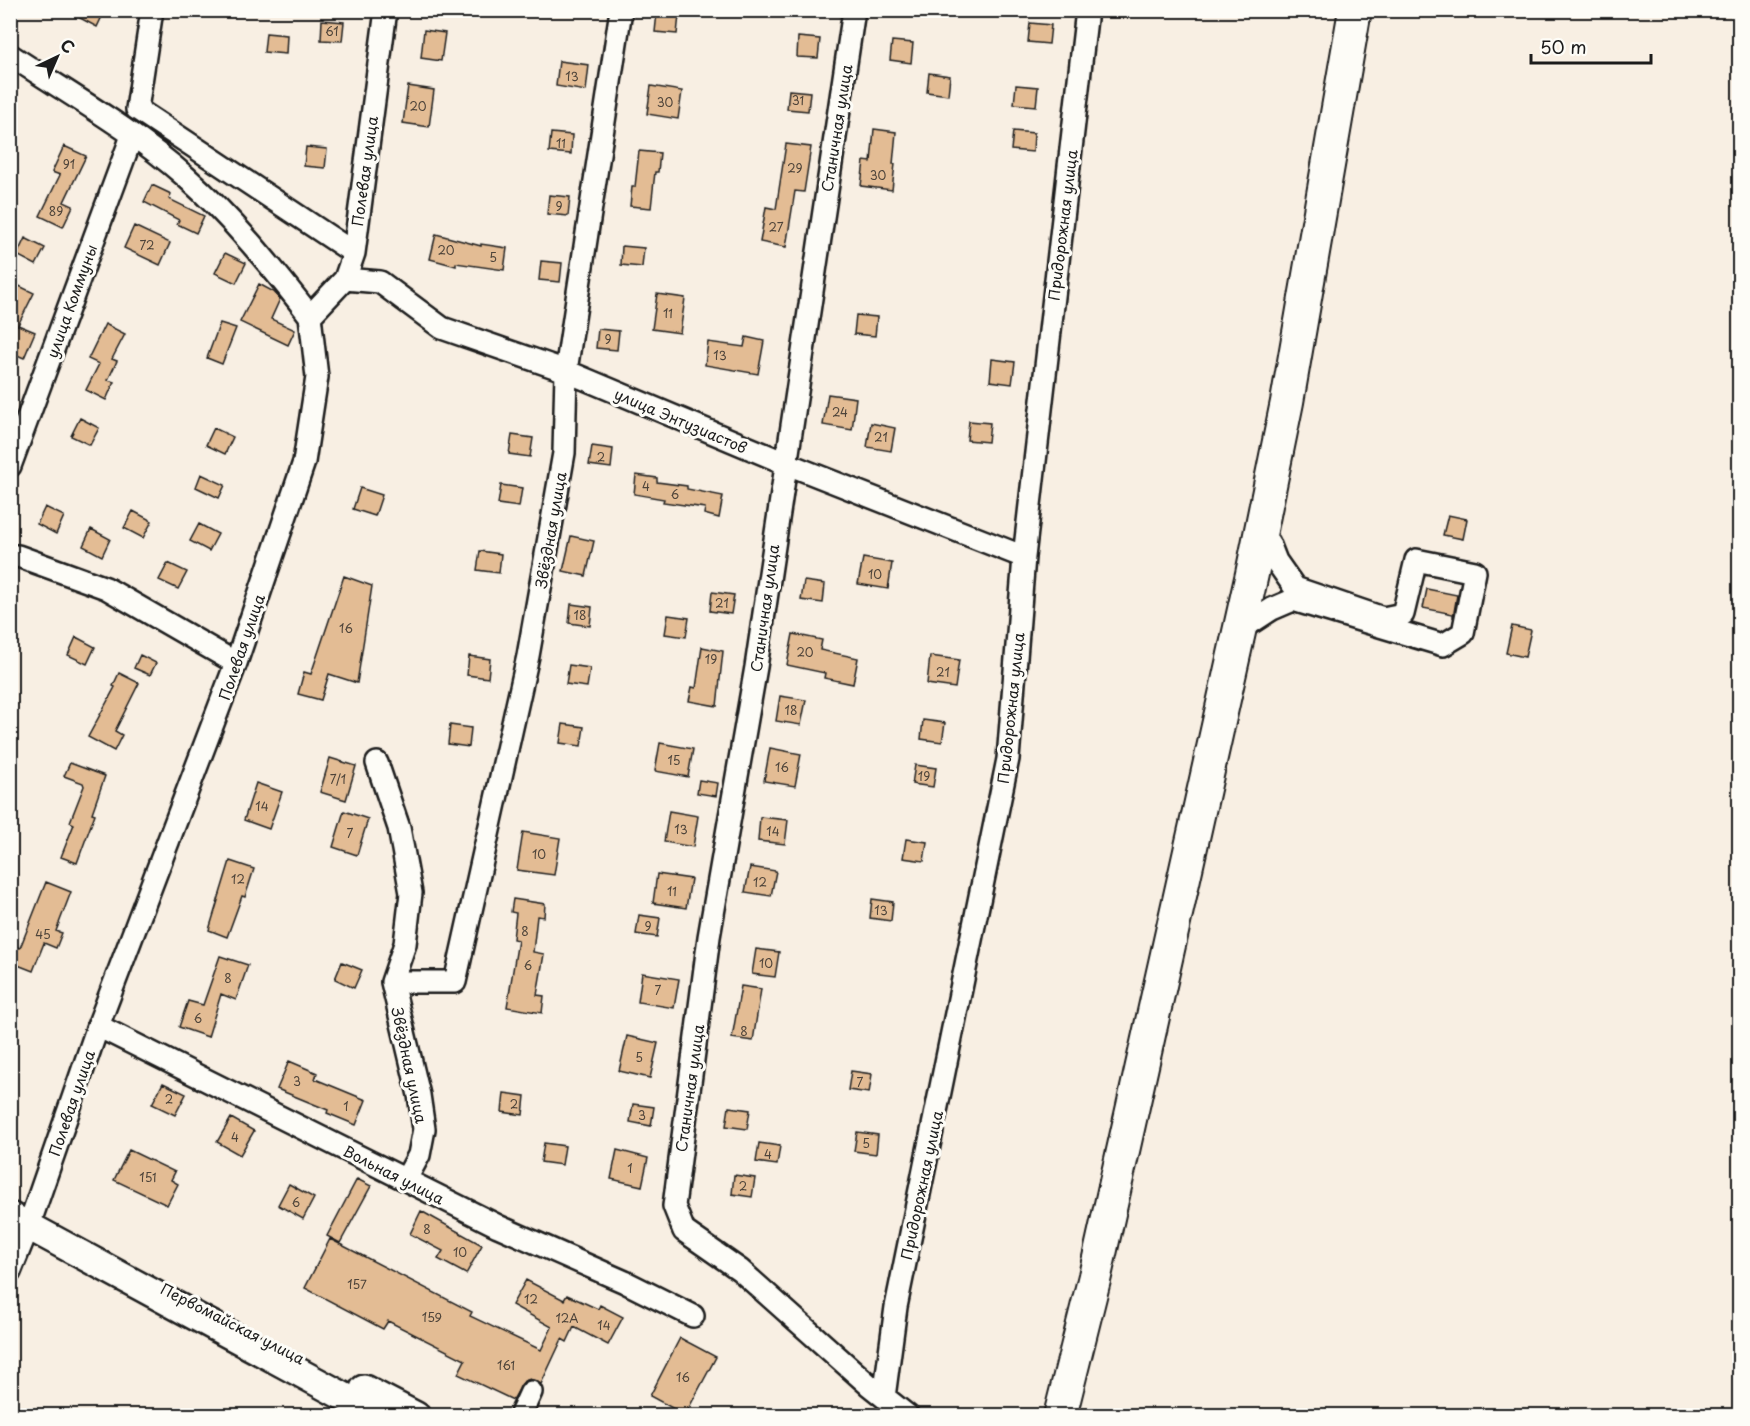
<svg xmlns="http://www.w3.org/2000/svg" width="1750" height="1426" font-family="'Playpen Sans',sans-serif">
	<rect width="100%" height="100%" fill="#f8efe3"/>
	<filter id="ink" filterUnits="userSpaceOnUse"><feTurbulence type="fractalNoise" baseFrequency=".0167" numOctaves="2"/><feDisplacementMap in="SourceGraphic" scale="12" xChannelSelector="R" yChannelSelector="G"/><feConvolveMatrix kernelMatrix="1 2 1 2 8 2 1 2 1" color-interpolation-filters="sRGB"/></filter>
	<g filter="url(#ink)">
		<path fill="#e3bc94" stroke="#1c1c1c" stroke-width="1.5" d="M65 10H105L97 27Z
			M657 13 679 15 677 34 655 32Z
			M322 20 344 22 342 41 321 40Z
			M1030 23 1051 25 1049 44 1028 42Z
			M424 30 445 33 441 61 421 58Z
			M266 33 287 35 286 54 264 52Z
			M798 37 820 39 818 58 797 57Z
			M892 41 913 43 911 63 890 60Z
			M559 61 589 65 586 91 556 86Z
			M929 73 950 76 948 95 927 92Z
			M1016 85 1038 87 1036 106 1014 104Z
			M408 86 434 90 429 127 403 123Z
			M651 86 682 91 678 119 647 114Z
			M789 90 810 92 808 111 787 109Z
			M874 129 896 132 893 164H895L892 190 861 186 864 161 871 162Z
			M1013 131 1034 133 1033 152 1011 150Z
			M551 133 572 135 571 154 549 152Z
			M786 144 811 147 804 192 795 191 786 247 760 242 766 207 776 209Z
			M64 146 86 156 64 202 73 206 63 227 40 216 60 175 52 172Z
			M306 147 327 149 325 168 304 166Z
			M639 151 660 153 658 172H655L651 208 630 206 632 187H635Z
			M152 185 171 194 169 199 204 216 196 233 177 224 179 220 144 202Z
			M549 195 570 197 568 216 547 214Z
			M134 226 170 243 160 265 124 248Z
			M436 234 481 246V244L507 248 504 270 456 263V266L430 259Z
			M25 238 45 248 36 265 17 255Z
			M622 246 644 248 642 267 621 265Z
			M225 253 246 263 236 283 215 273Z
			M541 261 562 263 560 282 539 280Z
			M15 284 34 293 18 325 35 332 24 358 10 352V293Z
			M259 284 274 292 280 299 271 319 295 330 288 345 240 322Z
			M657 294 685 298 680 333 652 329Z
			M856 315 877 317 875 336 854 334Z
			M220 323 236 328 222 364 207 358Z
			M105 324 125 334 112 359 117 361 108 380 114 382 106 400 86 390 99 364 88 359Z
			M598 329 619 331 617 350 596 348Z
			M746 337 764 341 758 374 705 365 708 342 744 347Z
			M992 359 1015 362 1012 384 990 381Z
			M828 394 856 398 852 430 823 425Z
			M80 418 99 428 90 445 71 436Z
			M969 421 990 423 988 442 967 440Z
			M871 423 895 428 891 451 867 447Z
			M214 428 233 437 225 454 206 445Z
			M512 435 533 438 530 457 509 454Z
			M592 446 613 449 611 468 589 465Z
			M201 474 225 485 219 498 196 487Z
			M636 475 657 478V482L687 486V489L723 496 719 518 704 514 705 508 663 502 664 499 634 494Z
			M501 485 522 488 519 507 498 504Z
			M360 488 382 495 375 516 353 509Z
			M45 507 64 516 56 534 37 524Z
			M133 511 152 521 143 538 124 528Z
			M1448 515 1467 519 1463 539 1443 535Z
			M199 524 218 534 209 551 190 541Z
			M91 529 110 539 102 556 83 546Z
			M571 536 594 541 586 576 563 571Z
			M480 551 501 554 499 573 477 570Z
			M863 558 892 563 888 589 858 584Z
			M168 563 187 572 178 589 159 580Z
			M344 576 372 586 357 683 329 674 321 700 298 694 304 672 311 674Z
			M804 581 825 584 823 603 801 600Z
			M1427 589 1457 595 1453 618V614L1423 608Z
			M712 592 734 595 731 614 710 611Z
			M571 604 592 607 590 626 569 623Z
			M668 615 689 618 686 637 665 634Z
			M1512 626 1531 630 1525 657 1506 653Z
			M793 634 822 640 820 650 858 658 853 684 824 678 825 673 787 665Z
			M76 637 95 647 87 664 68 655Z
			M702 647 723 651 717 706 689 701 692 687 696 688Z
			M140 655 156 663 150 675 134 668Z
			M469 656 490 659 488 678 467 675Z
			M930 656 959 660 955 688 927 684Z
			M569 665 590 668 587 687 566 684Z
			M119 673 139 683 115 731 122 735 114 751 88 737 115 687 113 686Z
			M780 696 806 700 801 725 776 721Z
			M923 720 945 723 942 742 921 739Z
			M563 724 584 727 581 746 560 743Z
			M450 725 471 728 469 747 448 744Z
			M660 743 693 749 688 777 655 771Z
			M770 748 801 754 795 786 764 781Z
			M330 758 356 766 346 800 320 792Z
			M70 763 105 776 92 813 95 814 77 863 61 857 74 824 70 822 84 786 83 783 64 776Z
			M915 765 936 768 933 787 912 784Z
			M699 780 718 783 716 796 697 793Z
			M256 783 282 792 269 829 244 820Z
			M344 811 368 819 357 855 333 847Z
			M669 811 698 816 693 847 664 842Z
			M760 817 788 820 785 844 758 841Z
			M523 832 560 838 554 875 517 870Z
			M906 839 927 842 924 861 903 858Z
			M230 861 254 869 245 897 242 896 227 937 209 930Z
			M750 867 776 871 771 896 745 892Z
			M657 874 691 879 686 908 653 903Z
			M46 882 71 892 56 931 62 933 56 948 44 943 33 971 10 962V944L20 948Z
			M513 899 545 904 544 917 537 916 533 952 544 954 537 995 544 996 542 1013 507 1007 518 940 513 939 516 913 511 912Z
			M872 899 893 902 891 921 870 918Z
			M639 915 660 918 657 937 636 934Z
			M756 949 779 952 775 977 752 974Z
			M220 956 248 965 236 1000 221 994 208 1037 179 1027 188 1001 203 1005Z
			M342 962 362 970 354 988 335 979Z
			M642 973 679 979 674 1008 638 1002Z
			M741 986 761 989 753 1041 732 1038Z
			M627 1036 658 1043 650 1078 619 1071Z
			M289 1061 317 1073 315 1079 366 1100 356 1125 327 1113 328 1110 277 1089Z
			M851 1071 872 1074 869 1093 848 1090Z
			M163 1083 186 1094 175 1115 152 1104Z
			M504 1093 525 1096 523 1115 502 1112Z
			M633 1104 654 1107 651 1126 630 1122Z
			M729 1107 750 1110 747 1129 726 1126Z
			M231 1118 254 1131 240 1155 217 1142Z
			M857 1132 878 1135 876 1154 854 1151Z
			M544 1143 565 1146 562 1165 541 1162Z
			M759 1143 780 1146 777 1165 756 1162Z
			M129 1150 175 1172 171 1180 178 1184 167 1205 114 1180Z
			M617 1150 648 1158 642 1186 611 1179Z
			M734 1175 755 1178 752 1197 732 1194Z
			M357 1179 371 1186 340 1243 327 1236Z
			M289 1184 314 1198 303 1219 278 1205Z
			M421 1211 482 1245 466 1274 438 1259 443 1251 410 1234Z
			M330 1239 472 1312 470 1316 541 1350 552 1327 512 1305 526 1280 564 1300 567 1295 598 1309 600 1305 623 1317 608 1345 574 1327 567 1342 562 1339 541 1384 530 1379 524 1381 513 1400 458 1374 465 1360 388 1321 383 1329 305 1288Z
			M680 1338 716 1357 685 1415 650 1396Z"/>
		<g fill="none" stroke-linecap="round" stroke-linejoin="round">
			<g stroke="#1c1c1c" stroke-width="26">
				<path id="minor" d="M152 10 137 109 354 253
					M854 10 756 667 709 937 674 1206 684 1231 740 1270 869 1385 908 1416
					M10 55C69 94 133 130 186 177 233 219 272 267 310 316
					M345 279 380 282 442 328 566 371 785 463 1024 557
					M10 466 132 136
					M10 556H18L106 588 236 663
					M1252 622 1272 609 1293 600 1443 645 1463 633 1475 572 1416 560 1403 614 1383 618 1295 588 1276 561 1269 543
					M377 763 399 828 411 893 405 944 392 982 419 1095 424 1129 419 1155 406 1179
					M392 982H455L528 656 564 453 566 371 621 10
					M98 1026 498 1226 625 1282 693 1316
					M10 1272 29 1225 98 1026 236 663 304 462 317 377 310 316 345 279 354 253 386 10
					M884 1397 896 1307 1008 759 1024 557 1087 10
					M520 1416 531 1392"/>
			</g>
			<g stroke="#1c1c1c" stroke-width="32">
				<path id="major" d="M10 1216 380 1416
					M364 1389 416 1416"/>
			</g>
			<g stroke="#1c1c1c" stroke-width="36">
				<path id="highway" d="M1060 1416 1095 1276 1252 574 1287 402 1355 10"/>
			</g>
			<use href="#minor" stroke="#fdfcf7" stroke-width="21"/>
			<use href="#major" stroke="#fdfcf7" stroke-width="27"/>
			<use href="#highway" stroke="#fdfcf7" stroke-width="32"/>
		</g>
	</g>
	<g text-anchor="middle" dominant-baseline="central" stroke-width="6" stroke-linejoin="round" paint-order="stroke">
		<g font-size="12" fill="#4e443a">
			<text x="332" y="31">61</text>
			<text x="572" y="76">13</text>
			<text x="798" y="100">31</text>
			<text x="665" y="102">30</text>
			<text x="418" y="106">20</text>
			<text x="561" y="143">11</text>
			<text x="69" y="164">91</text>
			<text x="795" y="168">29</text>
			<text x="878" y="175">30</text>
			<text x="559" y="206">9</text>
			<text x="56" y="211">89</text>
			<text x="776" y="227">27</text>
			<text x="147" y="245">72</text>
			<text x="446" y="250">20</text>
			<text x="493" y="257">5</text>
			<text x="668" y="313">11</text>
			<text x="608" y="339">9</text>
			<text x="720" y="355">13</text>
			<text x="840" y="412">24</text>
			<text x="881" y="437">21</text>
			<text x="601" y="457">2</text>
			<text x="646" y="486">4</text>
			<text x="675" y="494">6</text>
			<text x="875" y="574">10</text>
			<text x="722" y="603">21</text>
			<text x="580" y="615">18</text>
			<text x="346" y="628">16</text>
			<text x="805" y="652">20</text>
			<text x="711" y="659">19</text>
			<text x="943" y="672">21</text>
			<text x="791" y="710">18</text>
			<text x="674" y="760">15</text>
			<text x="782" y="767">16</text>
			<text x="924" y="776">19</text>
			<text x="338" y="779">7/1</text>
			<text x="262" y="806">14</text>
			<text x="681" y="829">13</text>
			<text x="773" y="831">14</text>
			<text x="350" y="833">7</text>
			<text x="539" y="854">10</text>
			<text x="238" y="879">12</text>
			<text x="760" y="882">12</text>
			<text x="672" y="891">11</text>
			<text x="881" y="910">13</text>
			<text x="648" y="926">9</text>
			<text x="525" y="931">8</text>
			<text x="43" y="934">45</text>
			<text x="766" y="963">10</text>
			<text x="528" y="965">6</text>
			<text x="228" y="978">8</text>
			<text x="658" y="990">7</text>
			<text x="198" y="1018">6</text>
			<text x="744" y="1031">8</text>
			<text x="639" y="1057">5</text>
			<text x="297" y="1081">3</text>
			<text x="860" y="1082">7</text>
			<text x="169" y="1099">2</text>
			<text x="514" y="1104">2</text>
			<text x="346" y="1106">1</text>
			<text x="642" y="1115">3</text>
			<text x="235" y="1137">4</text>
			<text x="866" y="1143">5</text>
			<text x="768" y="1154">4</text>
			<text x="630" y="1168">1</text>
			<text x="148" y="1177">151</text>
			<text x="743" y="1186">2</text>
			<text x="296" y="1202">6</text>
			<text x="427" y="1229">8</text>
			<text x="460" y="1252">10</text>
			<text x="357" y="1284">157</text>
			<text x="531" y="1299">12</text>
			<text x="432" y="1317">159</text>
			<text x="567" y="1318">12А</text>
			<text x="604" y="1325">14</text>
			<text x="506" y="1365">161</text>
			<text x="683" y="1377">16</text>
		</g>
		<g font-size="15" fill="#1c1c1c" stroke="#fdfcf7">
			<text transform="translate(836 128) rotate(-81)">Станичная улица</text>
			<text transform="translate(364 171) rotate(-82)">Полевая улица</text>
			<text transform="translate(1062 225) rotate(-83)">Придорожная улица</text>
			<text transform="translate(71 301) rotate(-70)">улица Коммуны</text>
			<text transform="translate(681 420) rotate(23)">улица Энтузиастов</text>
			<text transform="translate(550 530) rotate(-80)">Звёздная улица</text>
			<text transform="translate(764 608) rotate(-82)">Станичная улица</text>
			<text transform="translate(241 647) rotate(-71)">Полевая улица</text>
			<text transform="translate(1010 708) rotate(-84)">Придорожная улица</text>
			<text transform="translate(410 1065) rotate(78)">Звёздная улица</text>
			<text transform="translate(689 1088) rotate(-82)">Станичная улица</text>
			<text transform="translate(71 1103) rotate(-71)">Полевая улица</text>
			<text transform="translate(394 1174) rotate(27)">Вольная улица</text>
			<text transform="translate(921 1185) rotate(-78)">Придорожная улица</text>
			<text transform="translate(233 1323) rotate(27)">Первомайская улица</text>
		</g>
	</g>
	<rect width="1750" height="1426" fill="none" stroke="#fdfcf7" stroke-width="36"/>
	<rect x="18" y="18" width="1714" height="1390" fill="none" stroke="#1c1c1c" stroke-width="2" filter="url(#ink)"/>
	<g transform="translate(57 57) rotate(44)" stroke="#fdfcf7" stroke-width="4.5" paint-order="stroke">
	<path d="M0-4.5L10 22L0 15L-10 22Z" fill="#1c1c1c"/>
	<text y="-9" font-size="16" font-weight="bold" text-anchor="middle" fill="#1c1c1c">С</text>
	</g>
	<path d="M1531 54v9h120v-9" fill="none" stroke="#1c1c1c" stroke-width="3"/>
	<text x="1540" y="54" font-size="18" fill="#1c1c1c" stroke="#fdfcf7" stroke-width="4.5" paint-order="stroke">50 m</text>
</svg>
